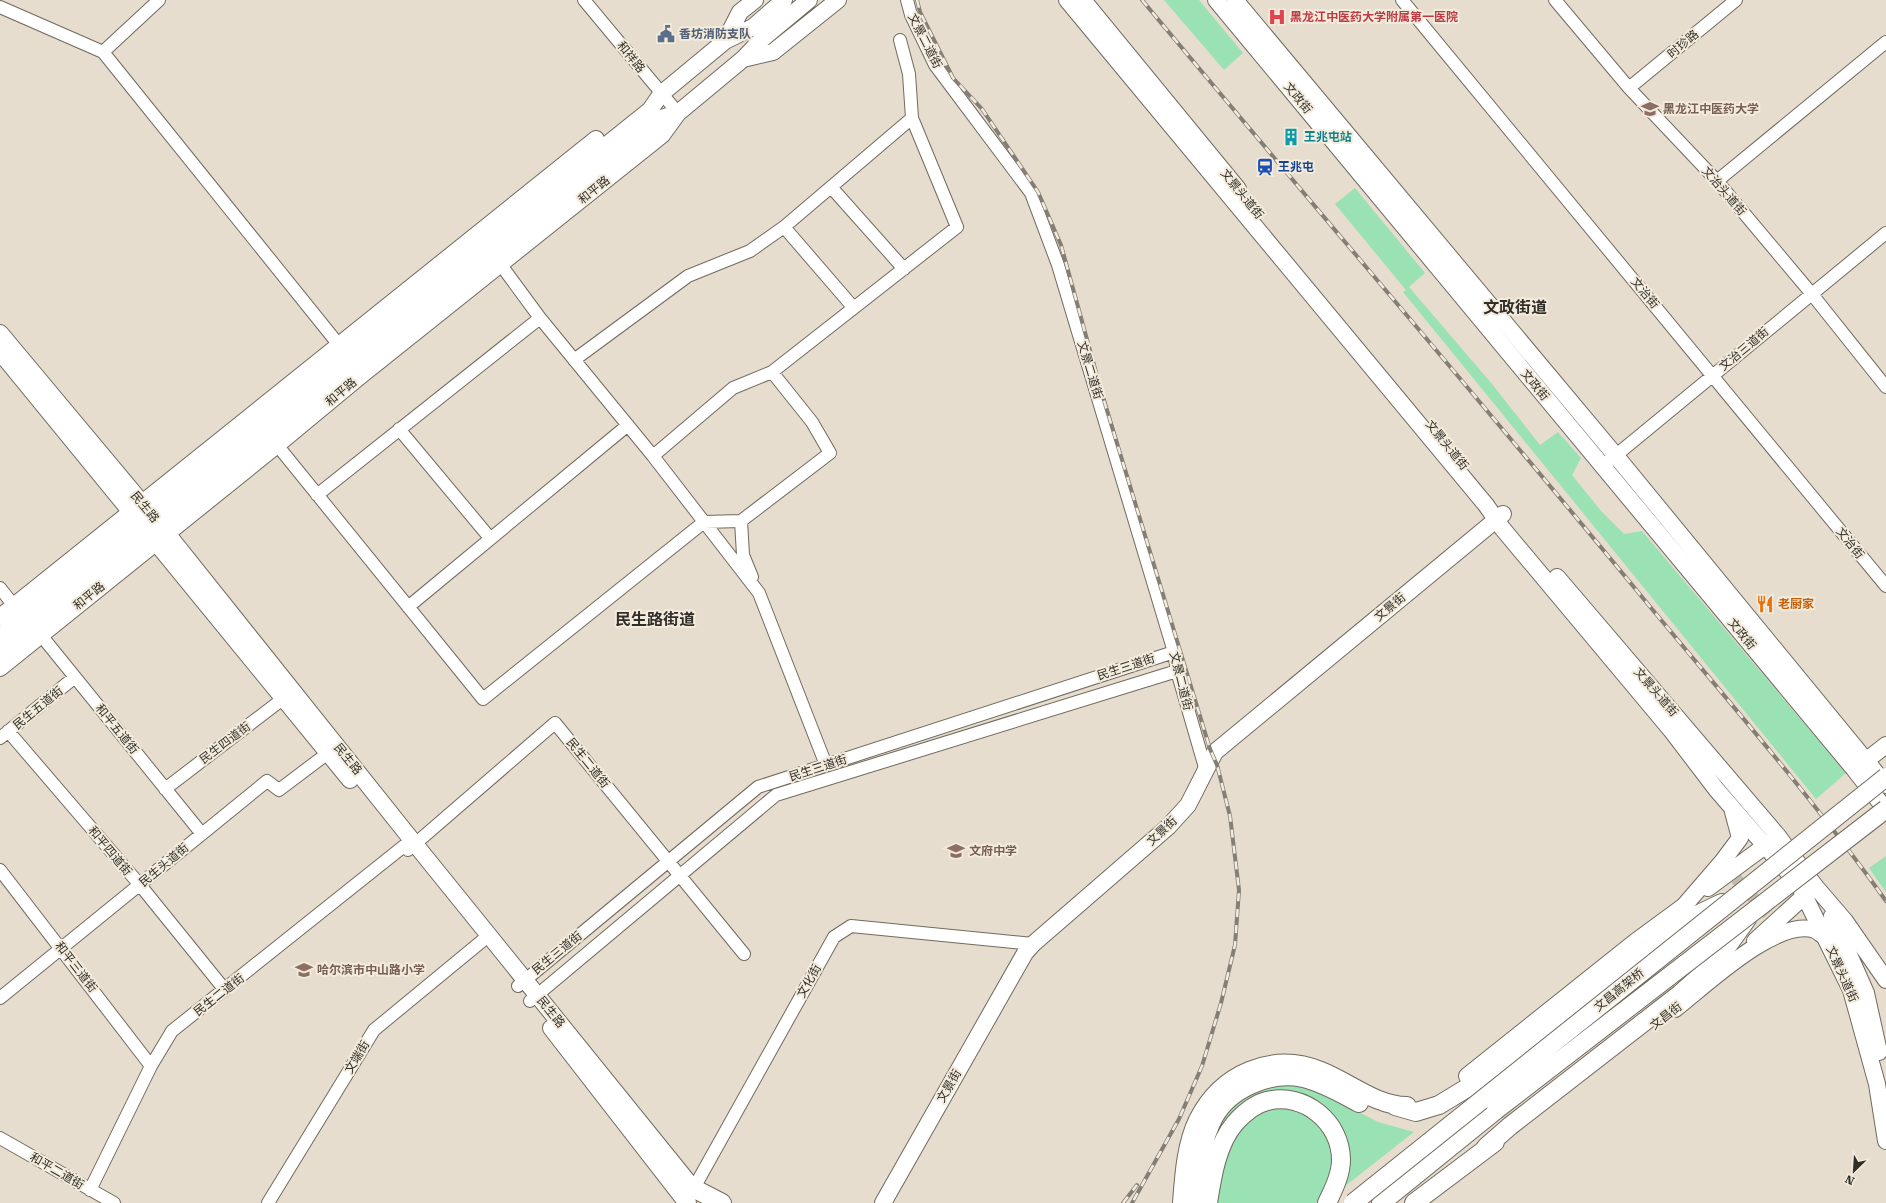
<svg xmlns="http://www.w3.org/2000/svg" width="1886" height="1203" font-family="'Roboto Serif','Noto Sans SC',serif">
	<rect width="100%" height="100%" fill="#e6ddcf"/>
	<path fill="#9ae1b4" d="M1164 0H1199L1243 53 1224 70Z
		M1355 188 1425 273 1409 287 1492 384 1540 445 1558 432 1581 458 1572 475 1601 511 1624 534 1642 531 1846 773 1816 799 1403 292 1406 290 1335 204Z
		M1886 856V892L1869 868Z
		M1298 1084 1314 1089 1378 1122 1414 1132 1344 1187 1349 1163 1314 1102 1231 1114 1217 1133 1209 1153 1222 1118 1242 1097 1267 1086Z
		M1281 1107C1288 1108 1299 1109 1305 1113 1310 1116 1325 1129 1327 1134 1339 1154 1334 1187 1316 1203H1213L1228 1143 1258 1111Z"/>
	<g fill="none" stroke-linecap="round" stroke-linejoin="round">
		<path stroke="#c2baae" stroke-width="12" stroke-dasharray="12 6" stroke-linecap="butt" d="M1724 865 1780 928"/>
		<g stroke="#716a5e" stroke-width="14">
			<path id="minor" d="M584 0 678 113
				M907 0 911 15 935 65 1031 193 1058 265 1174 652 1177 671 1206 771
				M1402 0 1886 586
				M1555 0 1629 88 1717 181 1811 293 1886 387
				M0 7 103 52 159 0
				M103 52 339 345
				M1629 88 1736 0
				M1717 181 1886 42
				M831 187 904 269
				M784 227 853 307
				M501 265 540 318 653 456 759 593 826 765
				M574 360 688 276 750 251 784 227 912 118
				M772 372 957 227 912 118 909 74 900 40
				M399 429 490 538
				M277 445 483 699 704 522 741 521 830 453 812 422 772 372 733 388 653 456
				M1609 461 1886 233
				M317 495 540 318
				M741 521 743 555 752 577
				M0 588 19 612
				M408 607 628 425
				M36 629 202 834
				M8 731 140 885 225 990
				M0 738 75 677
				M165 789 284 698
				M408 850 555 723 744 954
				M0 870 151 1066
				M518 986 758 787 1174 652
				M0 998 267 781 279 790 328 753
				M530 1001 776 795 1177 671
				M0 1138 114 1203
				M90 1190 151 1066 172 1031 404 846
				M690 1195 834 937 851 926 1033 944
				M268 1203 374 1030 482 941"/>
		</g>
		<g stroke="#716a5e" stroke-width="18">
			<path id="major" d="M1067 0 1486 505 1502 528 1671 730 1716 789 1799 885 1851 990 1877 1084 1886 1141
				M1083 0 1238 189
				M1216 0 1854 769 1886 810
				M1235 0 1616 456 1886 785
				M725 41 740 12 755 0
				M743 59 773 52 838 0
				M0 333 158 522 415 844 693 1188
				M0 352 350 780
				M1557 577 1778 836 1815 886 1845 921 1886 980
				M0 617 596 139
				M0 636 139 520 650 110 661 94 725 41 753 27 784 0
				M0 651 268 434 493 254 658 119 678 113 743 59 762 39 809 0
				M0 668 277 445 359 377 662 135 678 113
				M1859 766 1886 745
				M1708 888 1773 840
				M1832 916 1866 993 1879 1052
				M1755 941 1812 889
				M1675 1009C1705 986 1776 917 1815 930 1819 932 1822 935 1825 937
				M551 1028 686 1202
				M1467 1076 1635 942 1684 906 1722 862 1740 838 1733 812
				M883 1203 1025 953 1033 944 1168 827 1188 805 1215 752 1503 514"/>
		</g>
		<g stroke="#716a5e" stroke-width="20">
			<path id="highway" d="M1395 1106 1416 1112 1439 1105 1467 1088 1642 949 1682 922 1722 903
				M1486 1147 1510 1126 1680 994 1716 962 1747 919
				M693 1188 722 1203
				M686 1202 687 1203
				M1182 1203C1184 1176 1186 1144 1198 1120 1221 1074 1272 1051 1321 1071 1349 1082 1376 1106 1407 1106
				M1194 1203C1198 1175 1200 1143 1214 1117 1230 1088 1271 1071 1303 1078 1322 1082 1342 1094 1359 1103
				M1208 1203C1212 1177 1217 1144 1235 1123 1243 1114 1255 1104 1267 1101 1304 1092 1341 1122 1341 1160 1341 1175 1333 1190 1327 1203
				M1381 1203 1496 1110
				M1414 1203 1495 1142"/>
		</g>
		<use href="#minor" stroke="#fff" stroke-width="12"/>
		<use href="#major" stroke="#fff" stroke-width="16"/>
		<use href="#highway" stroke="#fff" stroke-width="18"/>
		<g stroke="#847e75" stroke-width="4">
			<path id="rail" d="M917 0 920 12 953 78 982 109 1038 192 1061 245 1102 394 1210 749 1217 765 1230 816 1239 890 1235 945 1221 1003 1202 1066 1179 1119 1132 1203
				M1142 0C1310 202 1481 401 1647 603 1728 701 1812 797 1886 901
				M1123 1203 1137 1185"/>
		</g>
		<use href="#rail" stroke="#f3ebdc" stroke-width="2.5" stroke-dasharray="8" stroke-linecap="butt"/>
		<g stroke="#716a5e" stroke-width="20" stroke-linecap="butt">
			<path id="highway-bridge" d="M1496 1110 1886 809
				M1353 1203 1886 777"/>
		</g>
		<use href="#highway-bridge" stroke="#fff" stroke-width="18"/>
	</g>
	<defs>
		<g id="hospital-bare" transform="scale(1.38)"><path d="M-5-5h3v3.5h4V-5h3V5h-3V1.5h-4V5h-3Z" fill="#e0444e" stroke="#f3ebdc" stroke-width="2.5" paint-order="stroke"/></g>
		<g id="civic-bare" transform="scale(1.38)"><path d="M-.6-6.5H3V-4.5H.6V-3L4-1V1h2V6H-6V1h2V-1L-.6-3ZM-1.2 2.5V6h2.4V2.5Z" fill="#5c6f8a" stroke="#f3ebdc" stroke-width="2.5" paint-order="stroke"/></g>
		<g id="university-bare" transform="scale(1.38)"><path d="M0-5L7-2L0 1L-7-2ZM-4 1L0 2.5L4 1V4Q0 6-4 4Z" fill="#8d6e63" stroke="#f3ebdc" stroke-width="2.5" paint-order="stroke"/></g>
		<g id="building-bare" transform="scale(1.38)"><path d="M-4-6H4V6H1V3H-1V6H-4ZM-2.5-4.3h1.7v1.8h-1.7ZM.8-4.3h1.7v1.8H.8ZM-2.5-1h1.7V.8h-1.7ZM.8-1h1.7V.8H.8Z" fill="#0f9aa8" stroke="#f3ebdc" stroke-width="2.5" paint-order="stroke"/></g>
		<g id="station-bare" transform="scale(1.38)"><path d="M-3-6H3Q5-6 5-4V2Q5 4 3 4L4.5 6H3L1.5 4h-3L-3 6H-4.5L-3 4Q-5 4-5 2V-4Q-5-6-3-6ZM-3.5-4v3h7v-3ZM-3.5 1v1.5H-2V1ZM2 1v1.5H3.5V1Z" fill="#1a4fb4" stroke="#f3ebdc" stroke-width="2.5" paint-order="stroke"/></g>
		<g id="restaurant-bare" transform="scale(1.38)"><path d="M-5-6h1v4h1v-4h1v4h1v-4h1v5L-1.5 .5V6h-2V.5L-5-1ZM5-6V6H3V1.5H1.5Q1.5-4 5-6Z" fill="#e8710a" stroke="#f3ebdc" stroke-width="2.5" paint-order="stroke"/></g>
		<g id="school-bare" transform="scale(1.38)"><path d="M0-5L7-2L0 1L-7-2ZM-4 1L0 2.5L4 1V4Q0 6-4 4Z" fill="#8d6e63" stroke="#f3ebdc" stroke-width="2.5" paint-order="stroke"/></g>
	</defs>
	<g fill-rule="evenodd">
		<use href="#hospital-bare" x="1277" y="17"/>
		<use href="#civic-bare" x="666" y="34"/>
		<use href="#university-bare" x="1650" y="109"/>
		<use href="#building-bare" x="1291" y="137"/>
		<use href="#station-bare" x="1265" y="167"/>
		<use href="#restaurant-bare" x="1765" y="604"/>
		<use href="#school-bare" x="956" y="851"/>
		<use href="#school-bare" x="304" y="970"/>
	</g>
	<g text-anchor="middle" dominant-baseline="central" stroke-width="4" stroke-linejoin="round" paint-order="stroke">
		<g font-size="12" font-weight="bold" fill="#be3a42" stroke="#f3ebdc" text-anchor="start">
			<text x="1290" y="17">黑龙江中医药大学附属第一医院</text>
		</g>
		<g font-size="12" font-weight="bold" fill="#4e5e75" stroke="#f3ebdc" text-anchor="start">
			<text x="679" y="34">香坊消防支队</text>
		</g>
		<g font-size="12" fill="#312e29" stroke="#f3ebdc">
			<text transform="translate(925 41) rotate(63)">文景二道街</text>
			<text transform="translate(1683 44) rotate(-40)">时珍路</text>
			<text transform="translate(631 57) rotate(51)">和祥路</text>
			<text transform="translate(1298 98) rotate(50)">文政街</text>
			<text transform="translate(594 190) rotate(-39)">和平路</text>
			<text transform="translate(1724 191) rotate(49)">文治头道街</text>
			<text transform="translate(1242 194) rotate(51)">文景头道街</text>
			<text transform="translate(1645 293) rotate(50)">文治街</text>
			<text transform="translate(1744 349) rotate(-40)">文治三道街</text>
			<text transform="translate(1090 370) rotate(73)">文景二道街</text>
			<text transform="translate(1535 385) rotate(50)">文政街</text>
			<text transform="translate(341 392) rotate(-40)">和平路</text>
			<text transform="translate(1447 445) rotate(51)">文景头道街</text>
			<text transform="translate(145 507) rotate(50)">民生路</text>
			<text transform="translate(1850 543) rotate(51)">文治街</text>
			<text transform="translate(89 596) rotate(-39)">和平路</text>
			<text transform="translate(1390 607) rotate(-40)">文景街</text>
			<text transform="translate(1742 634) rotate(50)">文政街</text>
			<text transform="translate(1126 667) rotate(-18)">民生三道街</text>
			<text transform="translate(1181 681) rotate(76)">文景二道街</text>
			<text transform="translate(1656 692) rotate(49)">文景头道街</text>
			<text transform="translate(38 708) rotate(-39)">民生五道街</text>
			<text transform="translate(117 729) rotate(51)">和平五道街</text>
			<text transform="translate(225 743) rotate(-37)">民生四道街</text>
			<text transform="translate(348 759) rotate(51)">民生路</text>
			<text transform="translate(588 763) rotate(51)">民生二道街</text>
			<text transform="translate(818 768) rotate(-18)">民生三道街</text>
			<text transform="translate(1162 831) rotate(-43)">文景街</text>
			<text transform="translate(110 851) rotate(50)">和平四道街</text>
			<text transform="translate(164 865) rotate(-40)">民生头道街</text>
			<text transform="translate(557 953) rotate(-39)">民生三道街</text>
			<text transform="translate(76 967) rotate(52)">和平三道街</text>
			<text transform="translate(1842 974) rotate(66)">文景头道街</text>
			<text transform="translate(809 981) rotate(-61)">文化街</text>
			<text transform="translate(1619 990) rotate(-39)">文昌高架桥</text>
			<text transform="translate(219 995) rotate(-38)">民生二道街</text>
			<text transform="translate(551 1012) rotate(51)">民生路</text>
			<text transform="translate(1666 1016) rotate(-38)">文昌街</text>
			<text transform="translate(357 1057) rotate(-59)">文端街</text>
			<text transform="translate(949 1086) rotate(-60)">文景街</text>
			<text transform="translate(57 1171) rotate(30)">和平二道街</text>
		</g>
		<g font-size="12" font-weight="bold" fill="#785e54" stroke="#f3ebdc" text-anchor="start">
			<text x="1663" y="109">黑龙江中医药大学</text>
			<text x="969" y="851">文府中学</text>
			<text x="317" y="970">哈尔滨市中山路小学</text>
		</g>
		<g font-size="12" font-weight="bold" fill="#0d838f" stroke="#f3ebdc" text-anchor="start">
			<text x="1304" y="137">王兆屯站</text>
		</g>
		<g font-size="12" font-weight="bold" fill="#164399" stroke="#f3ebdc" text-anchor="start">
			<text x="1278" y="167">王兆屯</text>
		</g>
		<g font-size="12" font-weight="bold" fill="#c56008" stroke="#f3ebdc" text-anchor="start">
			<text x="1778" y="604">老厨家</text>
		</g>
		<g font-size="16" font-weight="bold" fill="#312e29" stroke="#f3ebdc">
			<text x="1515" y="307">文政街道</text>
			<text x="655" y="619">民生路街道</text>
		</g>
	</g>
	<g transform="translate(1854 1171) rotate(205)" stroke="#f3ebdc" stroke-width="3" paint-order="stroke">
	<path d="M0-3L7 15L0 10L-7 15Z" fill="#312e29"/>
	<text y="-6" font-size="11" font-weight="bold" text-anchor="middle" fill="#312e29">N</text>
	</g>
</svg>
